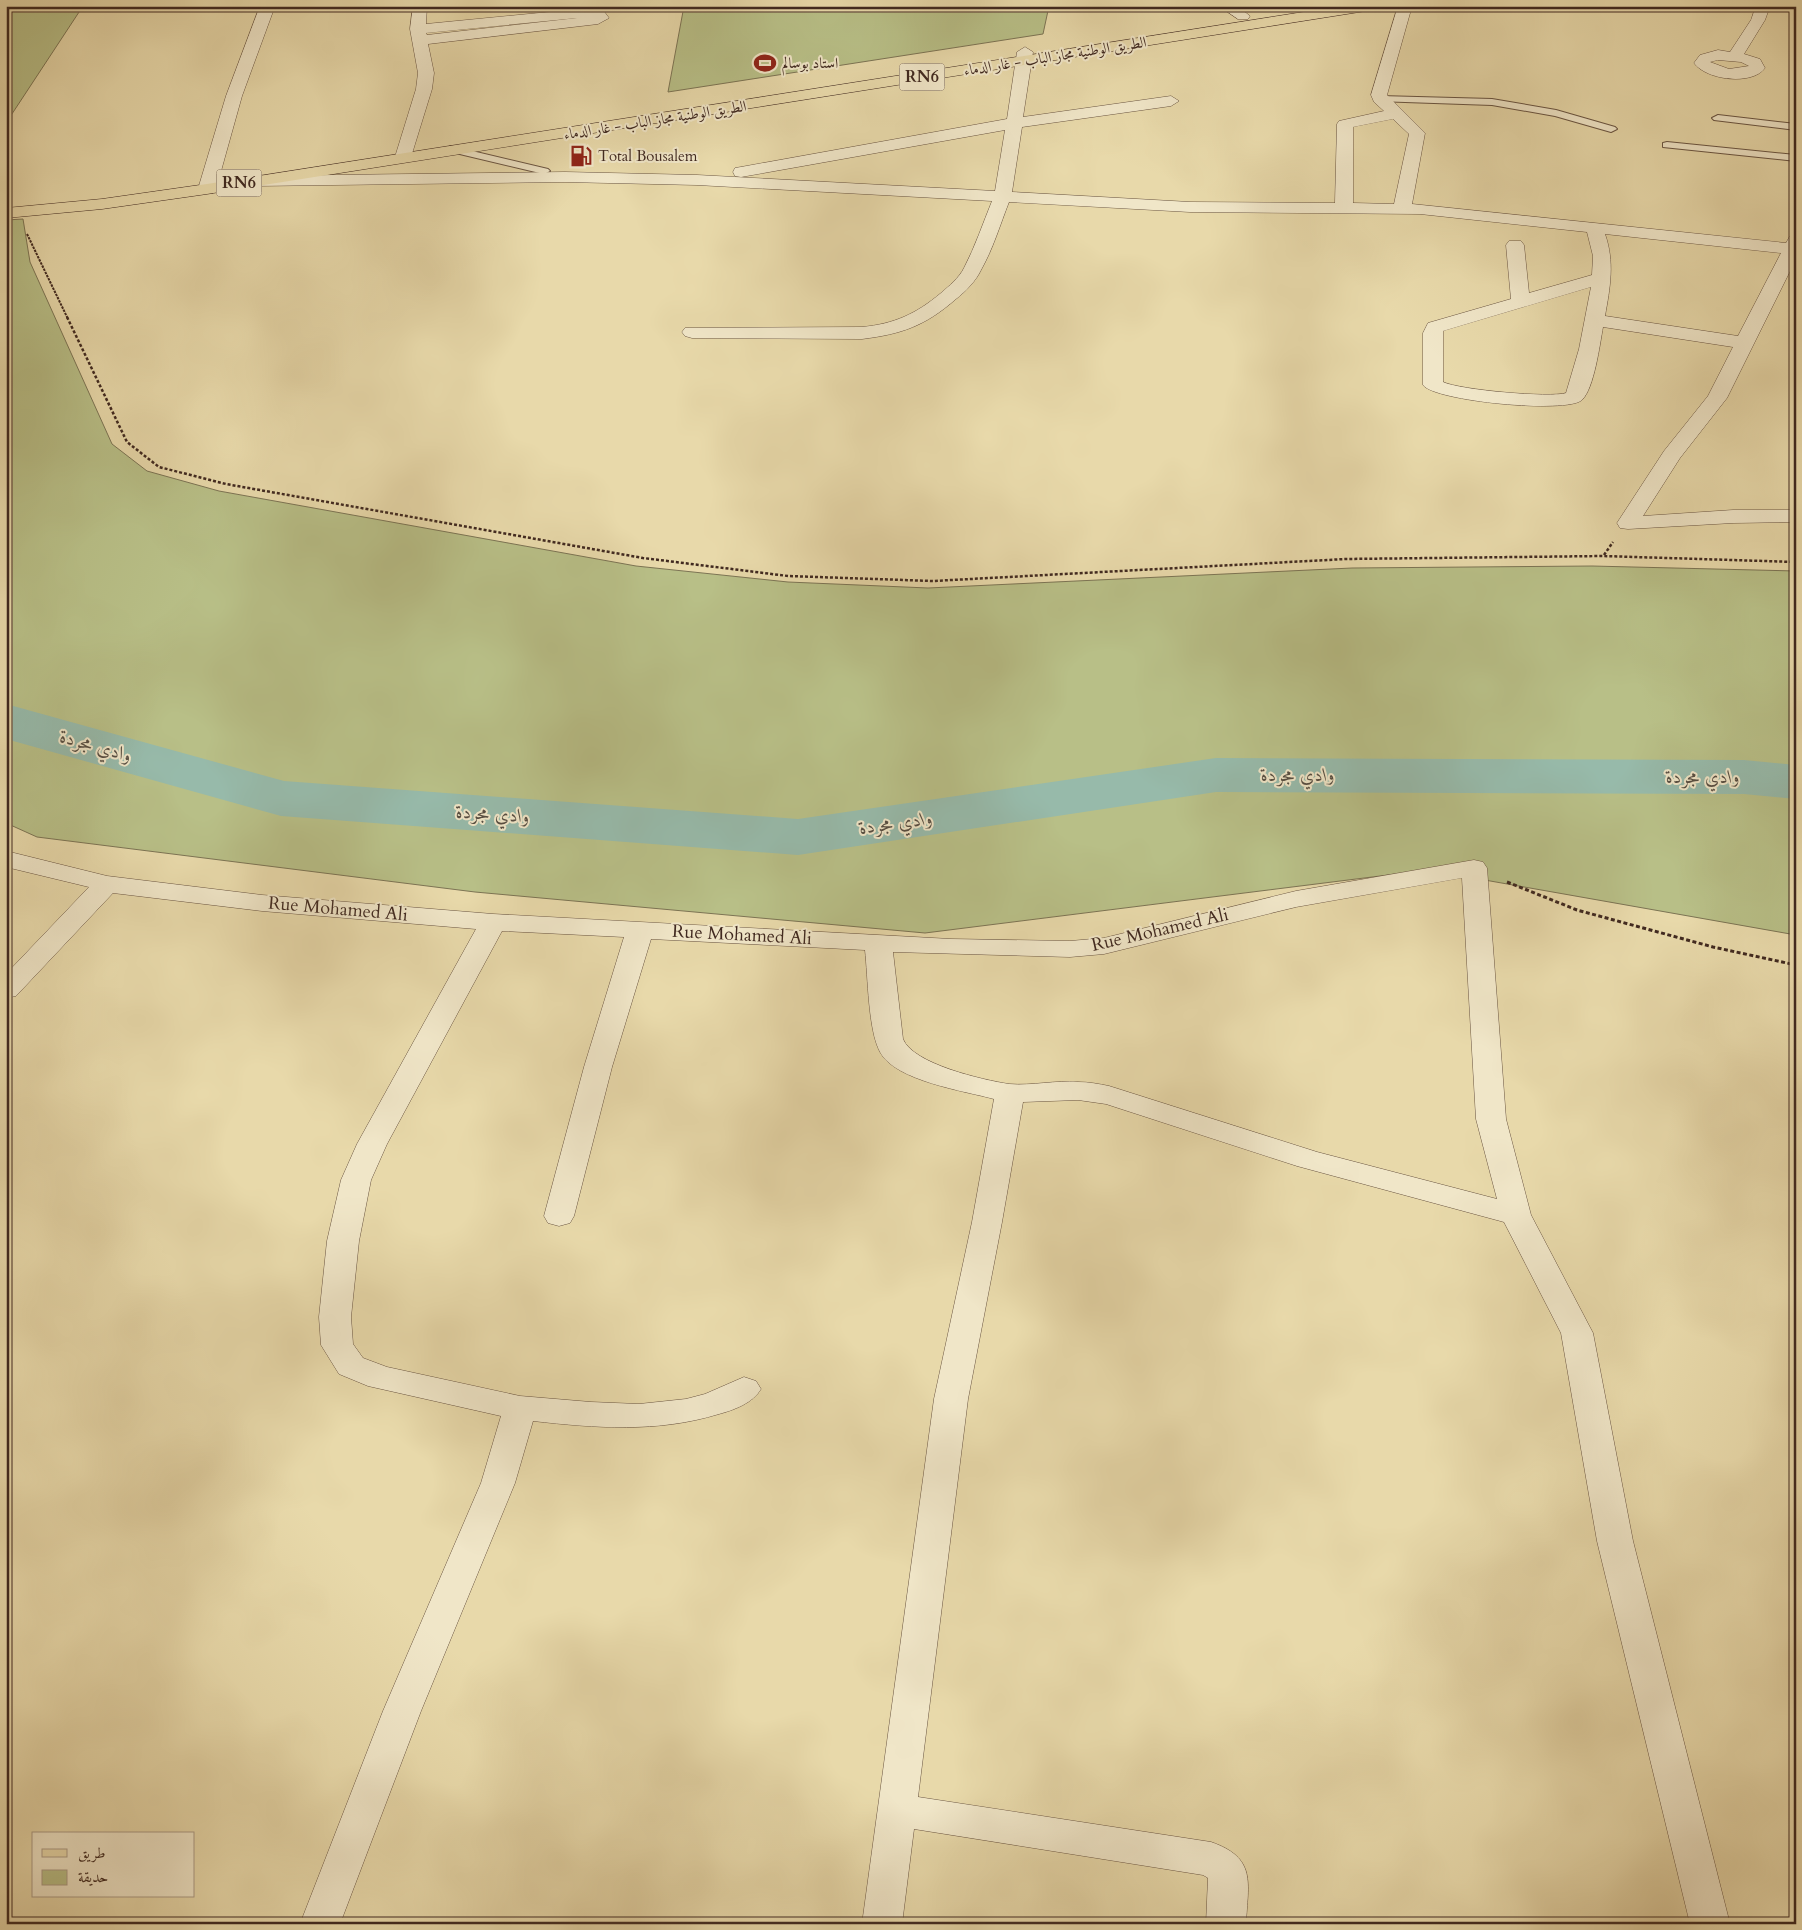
<svg xmlns="http://www.w3.org/2000/svg" width="1802" height="1930" font-family="Cardo,Amiri,serif">
	<rect width="100%" height="100%" fill="#e8d9aa"/>
	<filter id="stains"><feTurbulence type="fractalNoise" baseFrequency=".004" numOctaves="4"/><feColorMatrix values="0 0 0 0 .2 0 0 0 0 .09 0 0 0 0 .02 0 0 0 .5 -.17"/></filter>
	<radialGradient id="worn" r=".72"><stop offset=".6" stop-color="#630" stop-opacity="0"/><stop offset="1" stop-color="#630" stop-opacity=".3"/></radialGradient>
	<path fill="#b8bf87" stroke="#7c7454" d="M6 6H83L6 123Z
		M684 6H1049L1043 34 668 92Z
		M23 219 30 262 112 444 147 471 219 491 636 566 788 582 928 588 1352 568 1592 566 1796 571V935L1428 870 925 933 475 892 37 837 6 823V220Z"/>
	<g fill="none" stroke-linecap="round" stroke-linejoin="round">
		<path fill="#97baaa" fill-rule="evenodd" d="M6 704 284 781 798 819 1216 758 1744 760 1796 765V799L1744 794 1216 792 798 855 281 816 6 739Z"/>
		<g stroke="#6a5542" stroke-width="2">
			<path id="lane" d="M1380 96 1492 99 1556 110 1615 127 1617 129 1611 132 1555 116 1492 105 1376 101 1375 99Z
				M1718 115 1796 124V130L1714 120 1712 118Z
				M1667 142 1796 155V161L1663 147V143Z
				M451 146 548 169 550 171 544 174 447 151 445 149Z"/>
		</g>
		<g stroke="#6a5542" stroke-width="1">
			<path id="street" d="M260 6H275L242 96 216 189 213 193H201L198 189 226 96Z
				M413 6H427L426 24 591 8 603 10 609 18 598 24 428 44 434 73 432 89 411 157 409 161H397L395 157 416 89 418 73 410 29ZM577 18 427 35 426 33Z
				M1219 6H1237L1250 16 1248 19H1238Z
				M1398 6H1412L1387 95 1425 133 1412 204 1786 243 1790 236 1796 235V259L1727 398 1680 458 1643 516 1733 510H1796V522L1733 523 1628 529 1620 528 1617 523 1664 451 1708 396 1733 347 1603 327C1600 344 1594 389 1582 400 1567 414 1434 401 1423 385V333L1428 323 1511 299 1506 245 1509 241H1521L1524 245 1529 293 1592 275 1593 256 1587 232 1420 214 1190 212 1009 202C1000 225 993 249 981 270 976 281 965 292 956 299 925 326 902 334 862 339L692 338 685 336 682 332 685 328 862 327C894 324 916 314 941 293 949 286 959 278 964 268 975 247 983 223 992 201L697 185 565 182 255 186 249 185 246 181 249 177 255 176 565 172 697 175 995 191 1005 130 741 177 735 176 733 172 735 168 741 167 1007 119 1017 52 1025 47 1033 52 1023 117 1171 96 1179 101 1171 106 1022 127 1012 192 1190 202 1335 203 1337 124 1339 121 1384 111 1374 102 1371 95ZM1393 119 1409 134 1394 204 1353 203V127ZM1605 234 1781 253 1738 336 1605 316C1610 288 1615 262 1605 234ZM1591 287 1579 349 1566 393C1550 398 1460 390 1443 382V331Z
				M1756 6H1770L1765 20 1744 54 1760 59 1765 68C1752 86 1706 80 1694 63L1700 55 1718 50 1730 52 1751 20ZM1718 60 1741 62 1749 66 1729 69 1710 62Z
				M6 851 107 876 262 895 493 914 951 939 1070 941 1104 938 1296 891 1474 860 1483 862 1487 868 1506 1119 1531 1215 1593 1333 1633 1541 1730 1924H1690L1597 1541 1561 1333 1504 1222 1297 1166 1106 1104 1078 1100 1023 1102 1002 1222 968 1399 918 1797 1211 1842C1257 1858 1248 1882 1246 1924H1206L1208 1878 1203 1875 914 1829 902 1924H862L934 1399 972 1222 994 1099C965 1091 895 1081 880 1052 868 1030 868 977 865 950L651 939 612 1067 574 1216 570 1223 559 1226 548 1223 544 1216 584 1067 624 937 502 931 387 1144 371 1180 359 1241 351 1317 353 1344 363 1358 387 1367 520 1396 591 1402 639 1404 686 1399 705 1394 744 1377 756 1381 761 1389C753 1403 734 1410 719 1414 657 1433 596 1428 533 1421L515 1483 421 1711 340 1924H300L383 1711 481 1483 501 1416 368 1386 339 1374 321 1345 319 1317 327 1241 341 1180 357 1144 476 929 262 911 113 893 16 996 6 998V974L89 887 6 867ZM1462 878 1476 1119 1497 1199 1317 1152 1109 1086C1099 1084 1089 1082 1078 1082 1056 1080 1032 1086 1009 1084 983 1080 913 1064 903 1039L893 952 1070 957 1104 954 1296 907Z"/>
		</g>
		<g stroke="#402920" stroke-width="1">
			<path id="primary" d="M1342 6H1379L1372 10 207 194 102 209 6 218V208L102 199 207 184Z"/>
		</g>
		<path stroke="#402920" stroke-width="2" stroke-dasharray="2.5 1" stroke-linecap="butt" d="M27 234 68 319"/>
		<path stroke="#402920" stroke-width="2.5" stroke-dasharray="3 2" stroke-linecap="butt" d="M67 317 127 442 159 467 226 484 643 558 788 576 933 581 1346 559 1603 556 1796 562
			M1604 555 1613 542"/>
		<path stroke="#402920" stroke-width="3" stroke-dasharray="4 2.5" stroke-linecap="butt" d="M1507 882 1577 910 1713 947 1796 965"/>
		<use href="#lane" fill="#f0e6c8" fill-rule="evenodd"/>
		<use href="#street" fill="#f0e6c8" fill-rule="evenodd"/>
		<use href="#primary" fill="#e8d9aa" fill-rule="evenodd"/>
	</g>
	<defs>
		<g id="stadium-bare" transform="scale(1.725)"><path d="M0-5a6.5 5 0 1 0 0 10a6.5 5 0 1 0 0-10ZM-3.5-1.8h7v3.6h-7Z" fill="#8f2418" stroke="#f0e6c8" stroke-width="2.5" paint-order="stroke"/></g>
		<g id="fuel-bare" transform="scale(1.725)"><path d="M-5.5-6h7V0h2V4h1.3V-2.5L3-4.5l.8-.8L6-3V5H2.5V1h-1V6h-7ZM-4.2-4.7v3.2H.2V-4.7Z" fill="#8f2418" stroke="#f0e6c8" stroke-width="2.5" paint-order="stroke"/></g>
	</defs>
	<g fill-rule="evenodd">
		<use href="#stadium-bare" x="765" y="63"/>
		<use href="#fuel-bare" x="581" y="156"/>
	</g>
	<g text-anchor="middle" dominant-baseline="central" stroke-width="4" stroke-linejoin="round" paint-order="stroke">
		<g font-size="15" fill="#402920" stroke="#f0e6c8">
			<text transform="translate(1055 56) rotate(-9)">الطريق الوطنية مجاز الباب - غار الدماء</text>
			<text transform="translate(655 120) rotate(-9)">الطريق الوطنية مجاز الباب - غار الدماء</text>
		</g>
		<g font-size="15" fill="#402920" stroke="#f0e6c8" text-anchor="start">
			<text x="782" y="63">استاد بوسالم</text>
			<text x="598" y="156">Total Bousalem</text>
		</g>
		<g fill="#f0e6c8" stroke="#756252" stroke-width="1">
			<rect x="899.5" y="63.5" width="45" height="27" rx="4"/>
			<rect x="216.5" y="169.5" width="45" height="27" rx="4"/>
		</g>
		<g font-size="16" font-weight="bold" fill="#402920">
			<text x="922" y="77">RN6</text>
			<text x="239" y="183">RN6</text>
		</g>
		<g font-size="18" fill="#402920" stroke="#f0e6c8">
			<text transform="translate(338 909) rotate(5)">Rue Mohamed Ali</text>
			<text transform="translate(1160 930) rotate(-13)">Rue Mohamed Ali</text>
			<text transform="translate(742 935) rotate(3)">Rue Mohamed Ali</text>
		</g>
		<g font-size="19" font-style="italic" fill="#564d42" stroke="#f0e6c8">
			<text transform="translate(96 746) rotate(16)">وادي مجردة</text>
			<text x="1298" y="775">وادي مجردة</text>
			<text x="1703" y="777">وادي مجردة</text>
			<text transform="translate(493 814) rotate(4)">وادي مجردة</text>
			<text transform="translate(896 823) rotate(-8)">وادي مجردة</text>
		</g>
	</g>
	<rect width="1802" height="1930" fill="none" stroke="#e8d9aa" stroke-width="25"/>
	<rect x="8" y="8" width="1787" height="1915" fill="none" stroke="#402920" stroke-width="2.5"/>
	<rect x="12" y="12" width="1777" height="1905" fill="none" stroke="#402920"/>
	<rect x="32" y="1832" width="162" height="65" fill="#f0e6c8" stroke="#aa9a85"/>
	<rect x="42" y="1849" width="25" height="8" fill="#e8d9aa" stroke="#aa9a85"/>
	<text x="78" y="1858" font-size="15" fill="#402920">طريق</text>
	<rect x="42" y="1870" width="25" height="15" fill="#b8bf87" stroke="#aa9a85"/>
	<text x="78" y="1882" font-size="15" fill="#402920">حديقة</text>
	<rect width="100%" height="100%" filter="url(#stains)"/>
	<rect width="100%" height="100%" fill="url(#worn)"/>
</svg>
